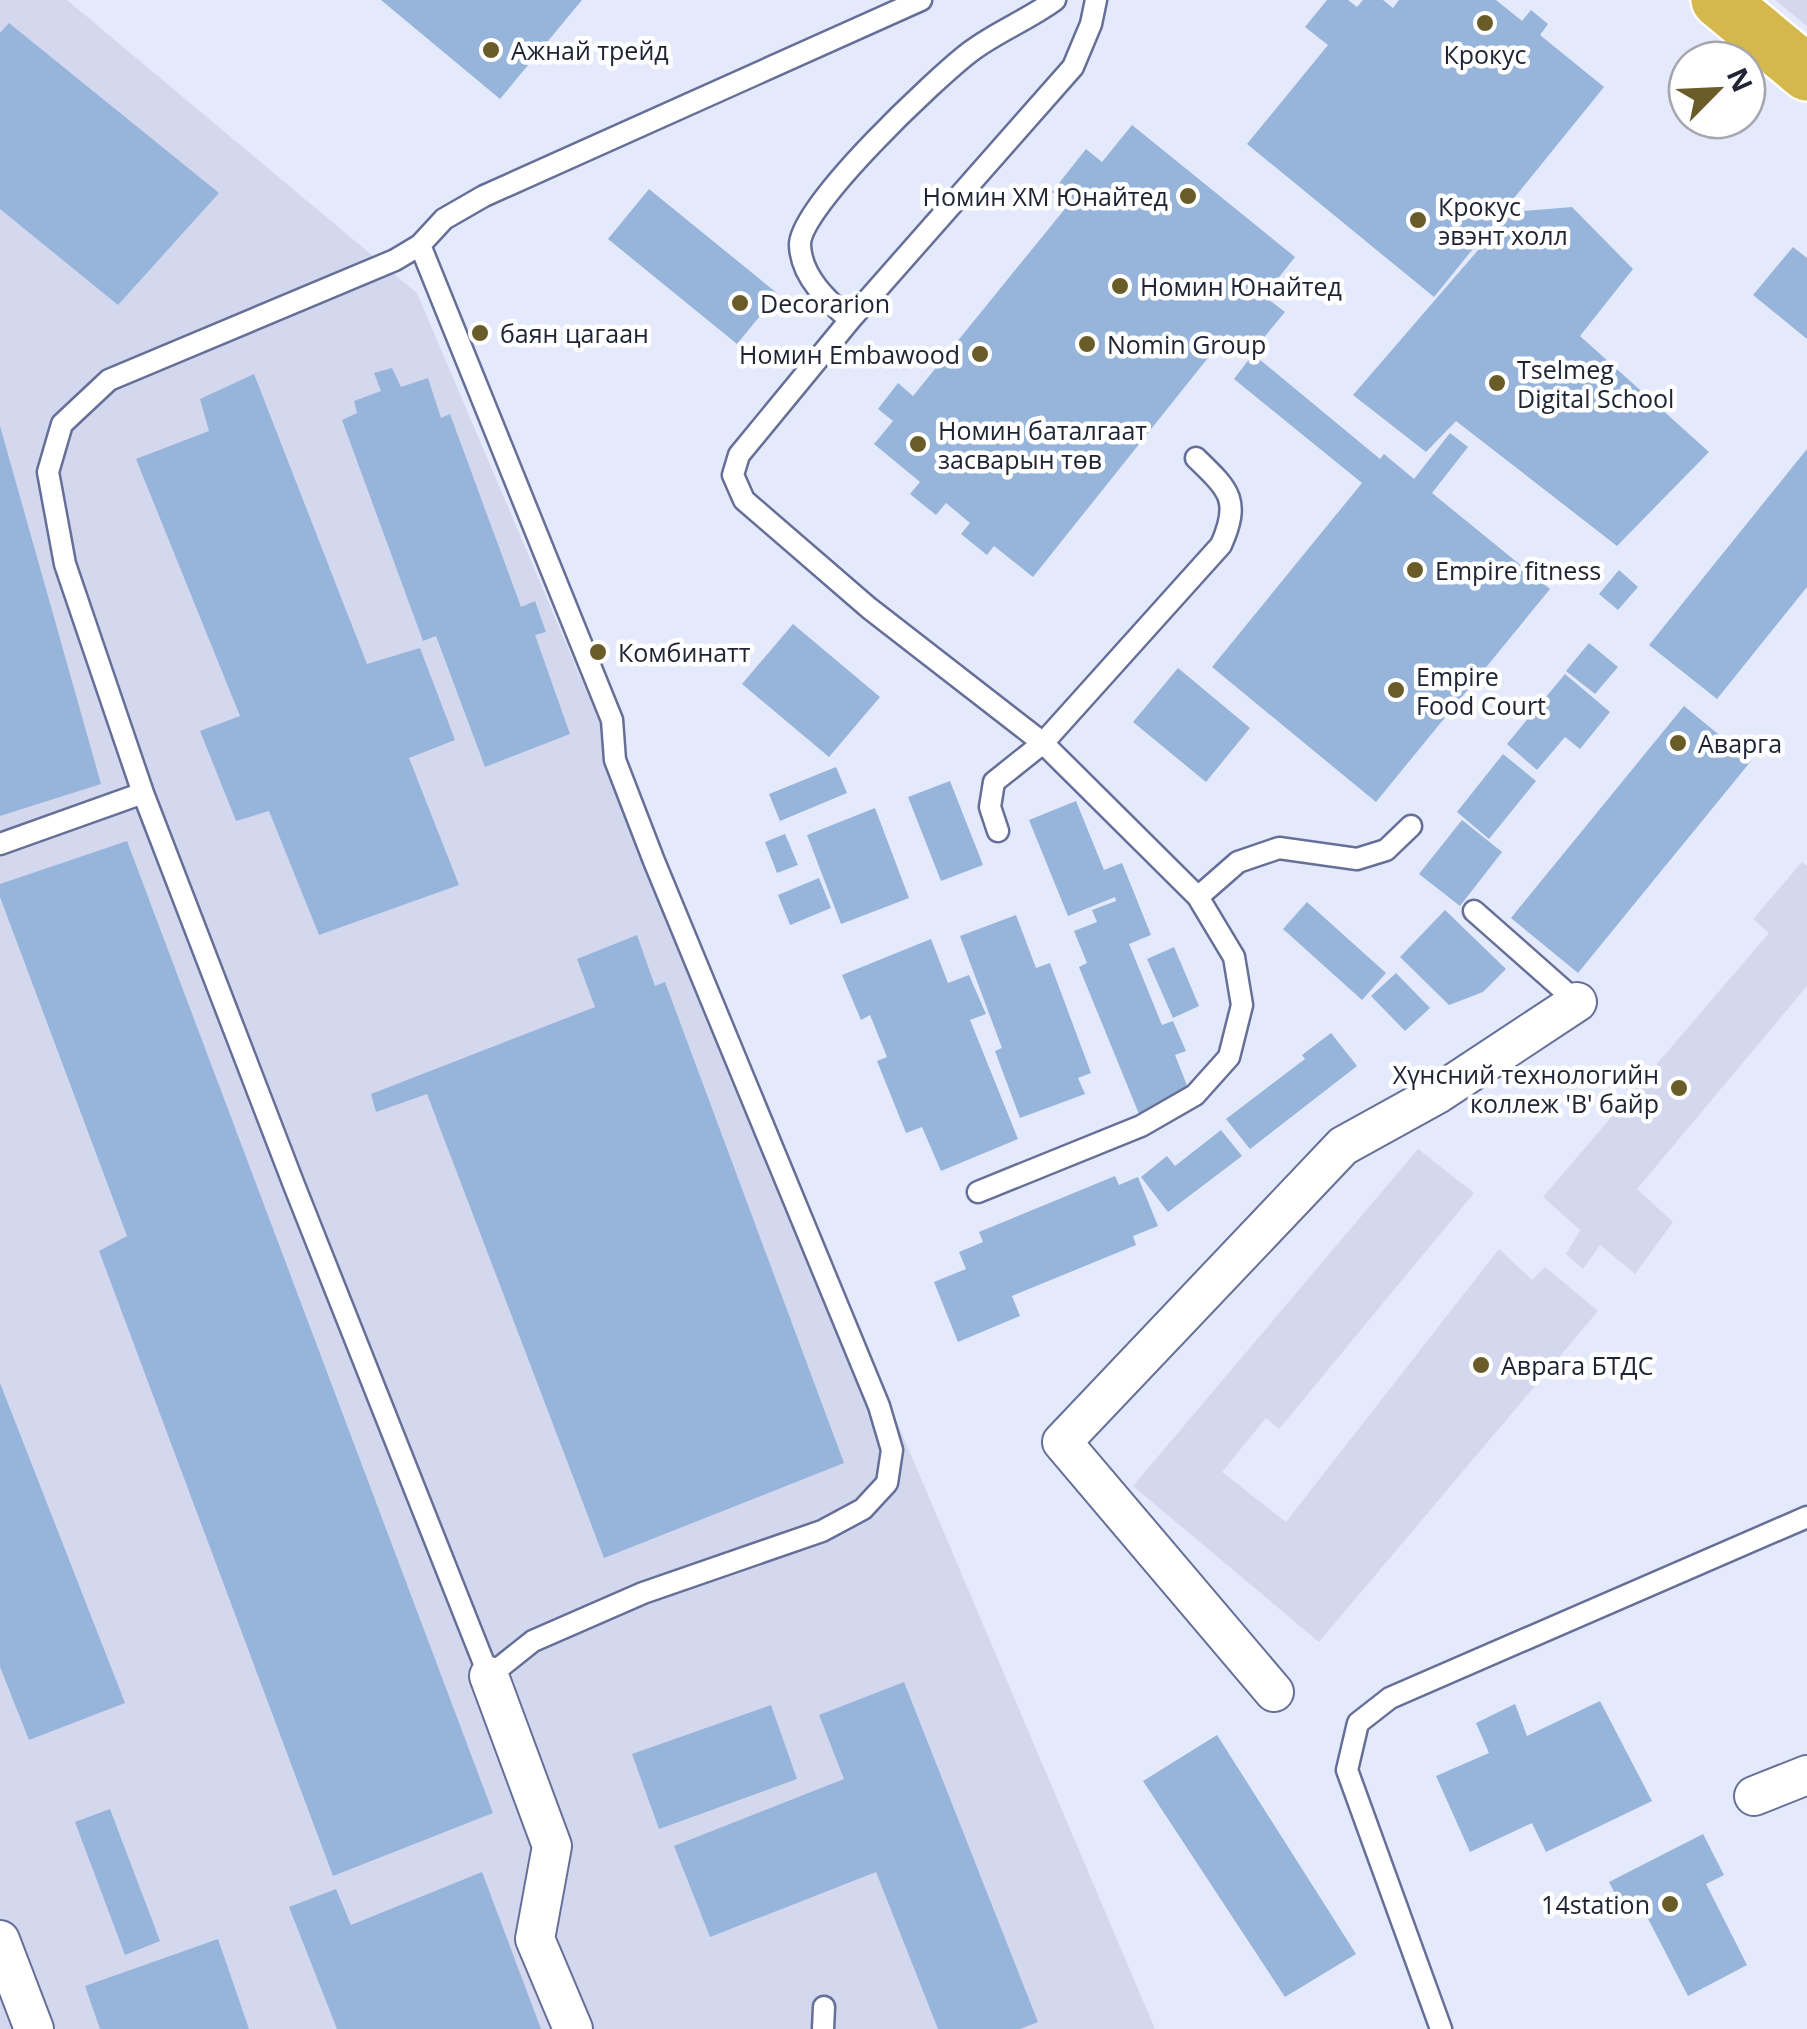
<svg xmlns="http://www.w3.org/2000/svg" width="1807" height="2029" font-family="'Open Sans',sans-serif">
	<rect width="100%" height="100%" fill="#e5e9fc"/>
	<path fill="#d4d8ee" d="M0 0H67L417 293 1155 2029H0Z
		M1775 0H1807V26Z
		M1802 862 1807 866V986L1637 1189 1673 1222 1635 1274 1600 1245 1583 1269 1566 1254 1580 1230 1543 1197 1769 933 1753 919Z
		M1418 1149 1474 1193 1279 1429 1266 1418 1222 1472 1286 1522 1499 1249 1532 1280 1545 1267 1598 1311 1319 1642 1133 1486Z"/>
	<path fill="#97b4da" d="M381 0H582L500 99Z
		M1327 0H1348L1357 7 1363 0H1383L1393 8 1399 0H1496L1522 21 1531 10 1548 24 1540 35 1604 87 1434 297 1247 144 1328 45 1305 27Z
		M9 23 219 193 118 305 0 209V33Z
		M1132 125 1295 257 1264 296 1285 312 1251 353 1227 334 1033 577 994 546 987 555 961 534 970 523 946 503 936 515 910 494 920 482 874 444 893 421 878 409 898 383 913 396 1068 205 1052 192 1086 149 1102 162Z
		M649 189 778 294 737 344 608 239Z
		M1572 207 1633 269 1580 336 1709 452 1617 546 1456 421 1426 452 1353 395 1511 212Z
		M1793 247 1807 258V339L1753 295Z
		M1253 354 1380 459 1384 454 1414 479 1450 433 1468 447 1432 493 1550 589 1376 802 1212 667 1362 483 1234 379Z
		M392 368 401 387 428 378 441 418 450 414 521 607 535 601 546 632 535 635 570 734 485 767 436 636 423 641 342 420 357 413 354 401 381 391 374 373Z
		M254 374 367 664 420 648 455 740 409 758 459 885 319 935 269 811 236 821 200 731 240 716 136 459 209 431 200 399Z
		M0 426 101 784 0 816Z
		M1807 449V587L1717 699 1649 645Z
		M1619 570 1638 587 1618 610 1599 594Z
		M793 624 880 697 829 757 742 684Z
		M1589 643 1618 667 1595 694 1566 671Z
		M1178 668 1250 728 1206 782 1133 722Z
		M1565 674 1610 712 1580 749 1565 737 1537 770 1507 744Z
		M1684 706 1751 761 1578 973 1511 918Z
		M1503 754 1536 781 1489 839 1457 812Z
		M836 767 847 793 780 821 769 794Z
		M950 781 983 865 941 881 908 797Z
		M1076 801 1104 870 1122 863 1151 935 1129 944 1162 1025 1173 1021 1186 1051 1175 1055 1190 1093 1139 1114 1079 967 1087 963 1074 931 1097 922 1092 910 1116 901 1115 897 1068 916 1029 820Z
		M875 808 909 898 841 924 807 835Z
		M1462 820 1502 852 1460 906 1419 874Z
		M785 834 798 865 777 873 765 842Z
		M127 841 493 1813 333 1876 99 1251 127 1236 0 897V884Z
		M819 878 831 908 790 925 778 895Z
		M1307 902 1386 973 1362 1000 1283 929Z
		M1445 910 1506 969 1483 992 1449 1005 1400 957Z
		M1016 915 1036 968 1050 963 1091 1073 1078 1078 1085 1094 1020 1118 995 1051 1002 1048 960 936Z
		M637 935 655 986 665 982 844 1463 604 1558 427 1094 376 1112 371 1094 595 1007 577 959Z
		M931 939 948 983 969 975 986 1014 970 1020 1018 1139 941 1171 922 1127 906 1133 877 1061 887 1057 870 1015 861 1020 842 975Z
		M1174 947 1199 1006 1173 1018 1147 959Z
		M1396 973 1430 1008 1405 1031 1371 996Z
		M1331 1033 1357 1066 1250 1149 1226 1119 1305 1059 1302 1055Z
		M1221 1130 1242 1156 1168 1212 1141 1177 1167 1156 1175 1166Z
		M1115 1176 1119 1185 1138 1177 1158 1226 1133 1236 1136 1245 1012 1296 1020 1316 958 1342 934 1282 966 1269 959 1252 983 1242 979 1232Z
		M0 1383 125 1703 29 1740 0 1667Z
		M904 1682 1038 2022 1020 2029H938L876 1872 710 1937 674 1846 844 1779 819 1715Z
		M1600 1701 1652 1801 1546 1852 1532 1823 1470 1852 1436 1776 1489 1753 1476 1723 1515 1704 1527 1736Z
		M771 1705 797 1779 659 1829 632 1754Z
		M1217 1735 1356 1954 1285 1997 1143 1781Z
		M110 1809 160 1941 125 1955 75 1822Z
		M1703 1834 1724 1875 1706 1884 1747 1965 1688 1996 1642 1907 1626 1915 1609 1882Z
		M482 1872 541 2029H337L289 1907 336 1889 351 1925Z
		M218 1939 249 2029H100L85 1986Z"/>
	<g fill="none" stroke-linecap="round" stroke-linejoin="round">
		<g stroke="#666f97" stroke-width="25">
			<path id="lane" d="M420 245 612 720 615 760 654 861 879 1406 892 1450 887 1483 863 1509 822 1531 643 1593 533 1641 489 1676 294 1185 143 793 65 564 48 472 62 424 109 380 395 260 420 245 444 219 484 196 921 0
				M850 320C828 301 801 277 800 245 799 207 936 78 970 52 996 32 1028 20 1055 0
				M998 831 990 807 994 782 1043 743 1221 545C1241 500 1229 490 1196 458
				M0 844 143 793
				M1198 897 1238 862 1279 848 1357 859 1386 850 1411 826
				M1474 911 1577 1002
				M978 1192 1141 1126 1195 1095 1229 1057 1242 1005 1234 957 1198 897 1043 743 869 608 744 500 733 475 739 455 850 320 1073 67 1091 24 1096 0
				M823 2029 824 2007
				M1441 2029 1347 1770 1358 1723 1390 1698 1807 1517"/>
		</g>
		<g stroke="#666f97" stroke-width="42">
			<path id="street" d="M489 1676 552 1846 535 1939 573 2029
				M1274 1692 1062 1442 1343 1146 1439 1093 1577 1002
				M1754 1796 1807 1775
				M0 1940 34 2029"/>
		</g>
		<g stroke="#fff" stroke-width="60">
			<path id="highway" d="M1719 0 1807 73"/>
		</g>
		<use href="#lane" stroke="#fff" stroke-width="20"/>
		<use href="#street" stroke="#fff" stroke-width="38"/>
		<use href="#highway" stroke="#d4b84c" stroke-width="55"/>
	</g>
	<g fill="#695c29" stroke="#fff" stroke-width="4">
		<circle cx="1485" cy="23" r="10"/>
		<circle cx="491" cy="50" r="10"/>
		<circle cx="1188" cy="196" r="10"/>
		<circle cx="1418" cy="220" r="10"/>
		<circle cx="1120" cy="286" r="10"/>
		<circle cx="740" cy="303" r="10"/>
		<circle cx="480" cy="333" r="10"/>
		<circle cx="1087" cy="344" r="10"/>
		<circle cx="980" cy="354" r="10"/>
		<circle cx="1497" cy="383" r="10"/>
		<circle cx="918" cy="444" r="10"/>
		<circle cx="1415" cy="570" r="10"/>
		<circle cx="598" cy="652" r="10"/>
		<circle cx="1396" cy="690" r="10"/>
		<circle cx="1678" cy="743" r="10"/>
		<circle cx="1679" cy="1088" r="10"/>
		<circle cx="1481" cy="1365" r="10"/>
		<circle cx="1670" cy="1904" r="10"/>
	</g>
	<g text-anchor="middle" dominant-baseline="central" stroke-width="9" stroke-linejoin="round" paint-order="stroke">
		<g font-size="25" fill="#212435" stroke="#fff" text-anchor="start">
			<text x="511" y="50">Ажнай трейд</text>
			<text x="1485" y="54" text-anchor="middle">Крокус</text>
			<text x="1168" y="196" text-anchor="end">Номин ХМ Юнайтед</text>
			<text x="1438" y="206">Крокус<tspan x="1438" dy="29">эвэнт холл</tspan></text>
			<text x="1140" y="286">Номин Юнайтед</text>
			<text x="760" y="303">Decorarion</text>
			<text x="500" y="333">баян цагаан</text>
			<text x="1107" y="344">Nomin Group</text>
			<text x="960" y="354" text-anchor="end">Номин Embawood</text>
			<text x="1517" y="369">Tselmeg<tspan x="1517" dy="29">Digital School</tspan></text>
			<text x="938" y="430">Номин баталгаат<tspan x="938" dy="29">засварын төв</tspan></text>
			<text x="1435" y="570">Empire fitness</text>
			<text x="618" y="652">Комбинатт</text>
			<text x="1416" y="676">Empire<tspan x="1416" dy="29">Food Court</tspan></text>
			<text x="1698" y="743">Аварга</text>
			<text x="1659" y="1074" text-anchor="end">Хүнсний технологийн<tspan x="1659" dy="29">коллеж 'B' байр</tspan></text>
			<text x="1501" y="1365">Аврага БТДС</text>
			<text x="1650" y="1904" text-anchor="end">14station</text>
		</g>
	</g>
	<g transform="translate(1717 90) rotate(66)"><circle r="48" fill="#ffffff" stroke="#a6a7ae" stroke-width="2.5"/>
	<path d="M0-8L18 38L0 25L-18 38Z" fill="#695c29"/>
	<text y="-15" font-size="28" font-weight="bold" text-anchor="middle" fill="#212435">N</text>
	</g>
</svg>
